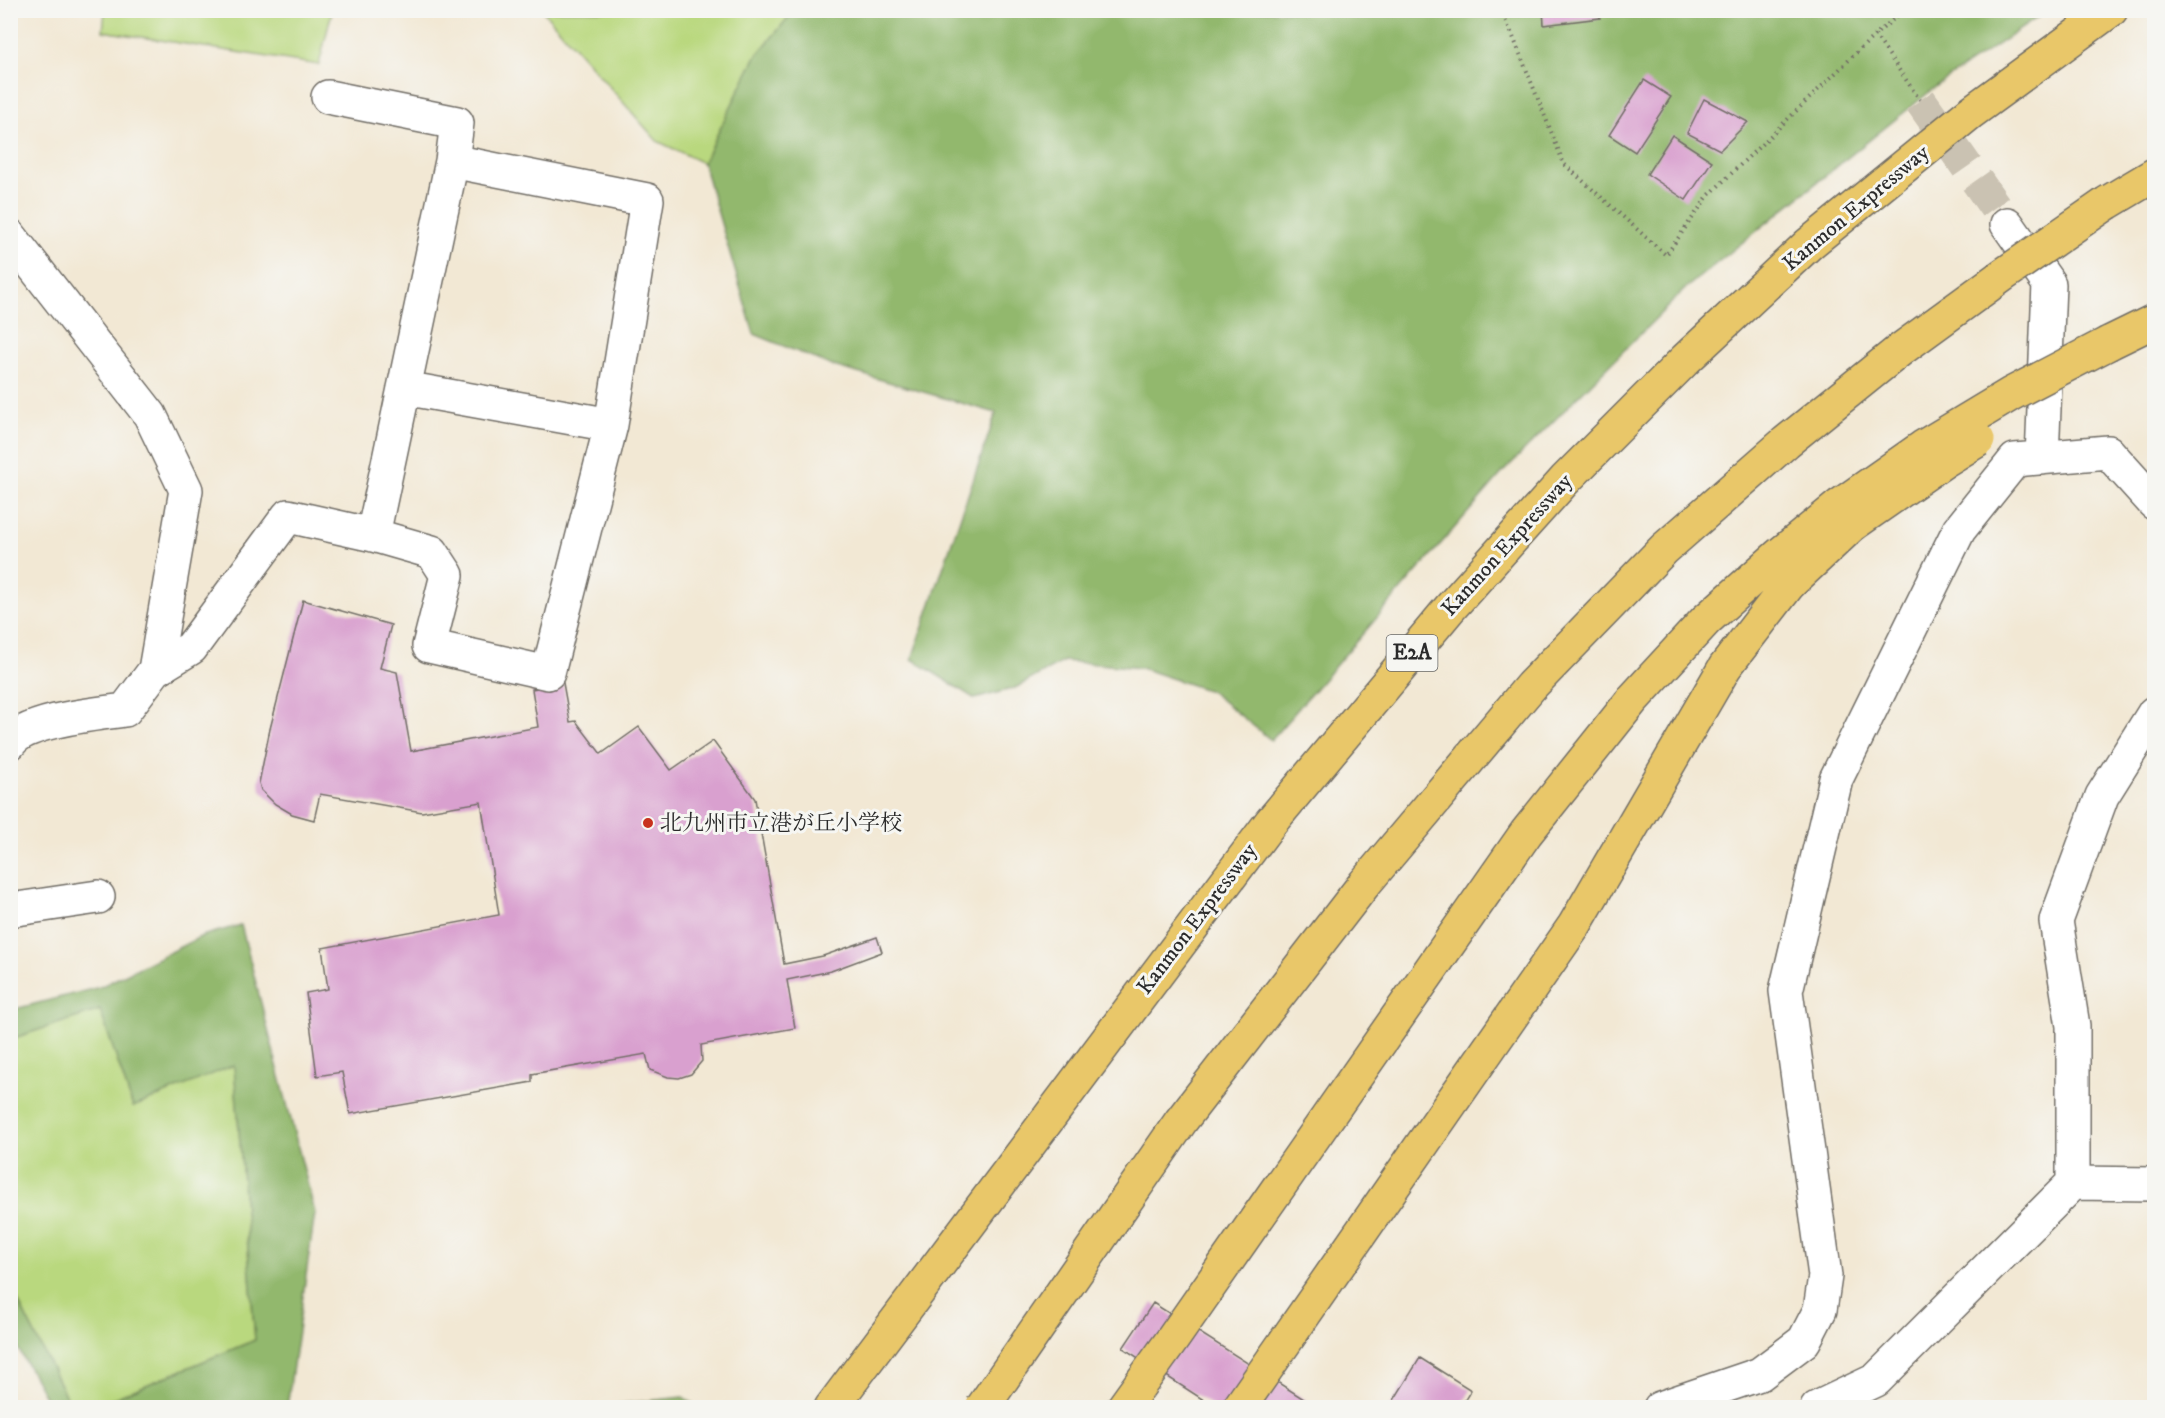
<svg xmlns="http://www.w3.org/2000/svg" width="2165" height="1418" font-family="'IM FELL DW Pica','Noto Serif JP',serif">
	<rect width="100%" height="100%" fill="#f6f6f2"/>
	<filter id="ink" filterUnits="userSpaceOnUse"><feTurbulence type="fractalNoise" baseFrequency=".0167" numOctaves="2"/><feDisplacementMap in="SourceGraphic" scale="12" xChannelSelector="R" yChannelSelector="G"/><feConvolveMatrix kernelMatrix="1 2 1 2 8 2 1 2 1" color-interpolation-filters="sRGB"/></filter>
	<filter id="wash" filterUnits="userSpaceOnUse"><feTurbulence type="fractalNoise" baseFrequency=".008" numOctaves="4" result="noise"/><feDisplacementMap in="SourceGraphic" scale="24" xChannelSelector="R" yChannelSelector="G"/><feGaussianBlur stdDeviation="1.35" result="paint"/><feColorMatrix in="noise" values="0 0 0 0 0 0 0 0 0 0 0 0 0 0 0 0 0 1.4 0 .05"/><feComposite in="paint" operator="in"/></filter>
	<g filter="url(#wash)">
		<rect width="100%" height="100%" fill="#f2e8d4"/>
		<path fill="#b9d87e" stroke="#728254" stroke-width="1.5" d="M105 11V10L332 11 319 65 103 31Z
			M543 11H794L757 56 703 163 657 141Z
			M100 1009 133 1107 234 1064 255 1340 93 1407H71L11 1287V1039Z"/>
		<path fill="#92b86d" stroke="#5e724c" stroke-width="1.5" d="M794 11H2047L1938 85 1687 287 1503 472 1271 740 1210 691 1141 668 1064 661 1015 688 975 699 912 659 996 413 830 365 754 334 703 163 756 56Z
			M241 925 315 1213 287 1407H93L255 1340 234 1065 133 1107 100 1010 11 1039V1010L100 987 202 936Z
			M10 1287H11L71 1407H51L11 1336Z
			M683 1397 698 1407H594Z"/>
		<g id="blocks">
			<path fill="#d9a0cf" d="M1543 10H1599L1600 18 1544 25Z
				M1644 80 1671 97 1635 152 1609 135Z
				M1704 99 1748 122 1720 150 1687 133Z
				M1672 135 1712 161 1686 200 1647 174Z
				M303 600 391 625 380 668 397 672 411 751 538 727 532 689 563 683 570 722 576 721 601 754 639 727 671 770 713 741 755 799 784 964 823 956 877 937 882 952 831 971 787 980 795 1028 701 1045 702 1061 691 1074 679 1078 668 1077 650 1070 646 1054 532 1074V1082L350 1114 342 1072 317 1076 306 993 328 989 322 948 499 915 481 802 422 812 320 794 314 820 292 814 275 804 261 790 259 783 270 729Z
				M1153 1303 1318 1408H1216L1123 1348Z
				M1420 1358 1471 1390 1460 1408H1389Z"/>
		</g>
	</g>
	<g filter="url(#ink)">
		<use href="#blocks" fill-opacity="0" stroke="#716d66" stroke-width="1.5"/>
		<g fill="none" stroke-linecap="round" stroke-linejoin="round">
			<path stroke="#cac2b2" stroke-width="33" stroke-dasharray="33 16" stroke-linecap="butt" d="M1920 100 2007 224"/>
			<g stroke="#716d66" stroke-width="36">
				<path id="minor" d="M2007 224 2049 284 2042 458
					M10 236 150 415 186 490 155 670 191 648 288 516 373 535 432 552 447 575 429 646 548 673 611 425 647 200 452 161 457 123 328 97
					M404 388 611 425
					M373 535 452 161
					M10 743C26 720 97 714 125 710L155 670
					M10 910 98 897
					M2073 1183V1026L2056 921 2102 796 2154 713
					M1660 1408 1760 1374 1804 1341 1820 1310 1825 1276 1786 991 1836 779 1959 530 2015 460 2108 452 2154 503
					M1817 1408 1876 1380 2073 1183 2154 1184"/>
			</g>
			<g stroke="#716d66" stroke-width="36">
				<path id="motorway" d="M2107 203 2154 175
					M2109 343 2154 321
					M831 1408 1271 822 1450 608 1565 480 1686 359 1809 244 1970 113 2111 10
					M1123 1408 1172 1340 1526 833 1633 699 1706 620 1779 555 1839 506
					M1239 1408 1574 926 1725 667 1789 584 1852 525"/>
			</g>
			<path stroke="#716d66" stroke-width="4" stroke-dasharray="1.5 4.5" stroke-linecap="butt" d="M1500 10 1512 34 1564 164 1666 255 1708 196 1875 35 1904 10
				M1875 35 1920 100"/>
			<use href="#minor" stroke="#fff" stroke-width="33"/>
			<use href="#motorway" stroke="#e9c769" stroke-width="33"/>
			<g stroke="#716d66" stroke-width="36" stroke-linecap="butt">
				<path id="motorway-bridge" d="M1839 506 1923 447 2011 394 2109 343
					M1852 525 1944 461 1978 440
					M982 1408 1181 1121 1365 883 1531 686 1664 549 1786 442 1900 350 2003 275 2107 203"/>
			</g>
			<use href="#motorway-bridge" stroke="#e9c769" stroke-width="33"/>
		</g>
	</g>
	<circle fill="#c8321e" stroke="#f6f6f2" stroke-width="2" cx="648" cy="823" r="6"/>
	<g text-anchor="middle" dominant-baseline="central" stroke-width="6" stroke-linejoin="round" paint-order="stroke">
		<rect fill="#f6f6f2" stroke="#686867" stroke-width="1.5" x="1386.5" y="635" width="51" height="36" rx="4.5"/>
		<g font-size="21" font-weight="bold" fill="#2b2b2b">
			<text x="1412" y="653">E2A</text>
		</g>
		<g font-size="22" fill="#2b2b2b" stroke="#f6f6f2">
			<text transform="translate(1856 208) rotate(-40)">Kanmon Expressway</text>
			<text transform="translate(1507 545) rotate(-48)">Kanmon Expressway</text>
			<text transform="translate(1197 919) rotate(-53)">Kanmon Expressway</text>
		</g>
		<g font-size="22" fill="#2b2b2b" stroke="#f6f6f2" text-anchor="start">
			<text x="660" y="823">北九州市立港が丘小学校</text>
		</g>
	</g>
	<rect width="2165" height="1418" fill="none" stroke="#f6f6f2" stroke-width="36"/>
</svg>
